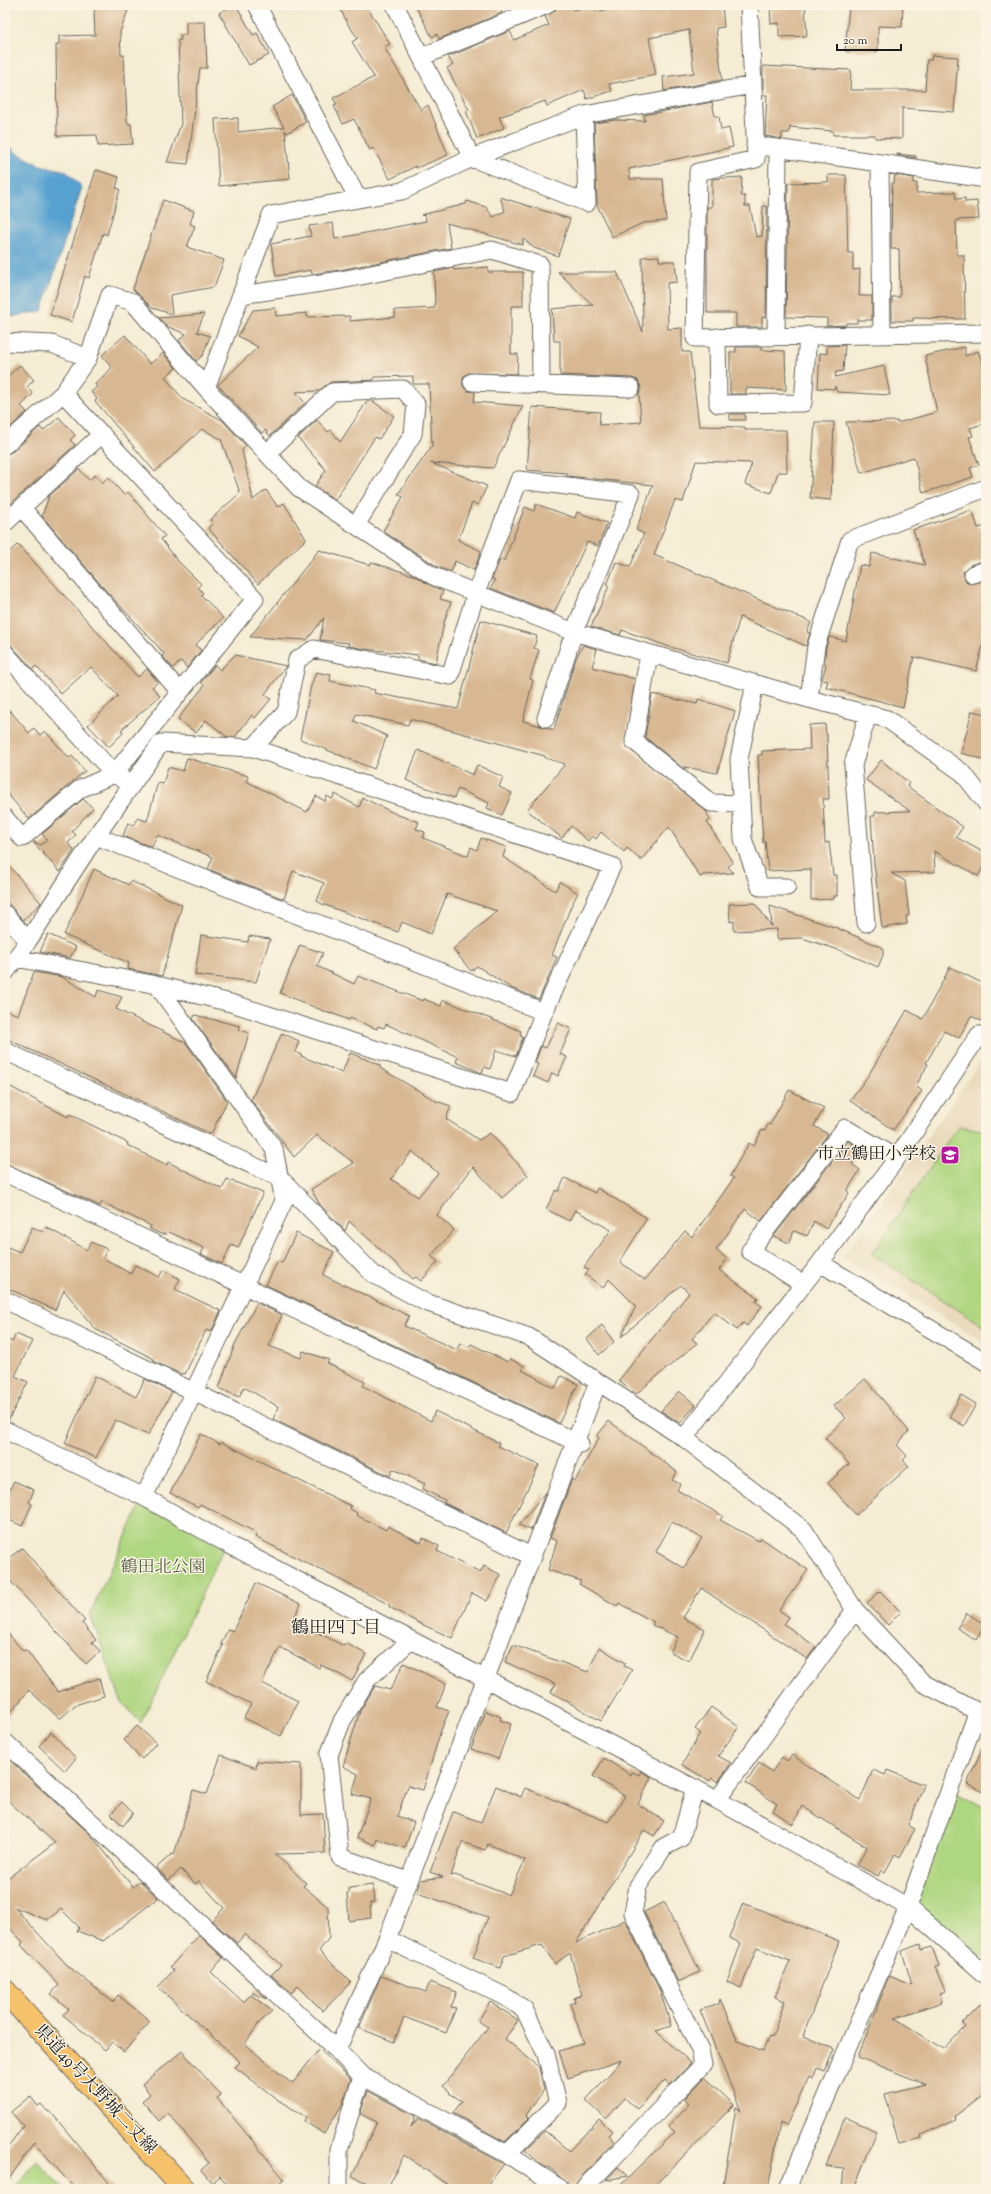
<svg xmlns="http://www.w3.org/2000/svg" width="991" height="2194" font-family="'Sorts Mill Goudy','Noto Serif JP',serif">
	<rect width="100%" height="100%" fill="#fcf5e5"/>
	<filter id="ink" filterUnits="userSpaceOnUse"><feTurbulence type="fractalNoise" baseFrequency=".025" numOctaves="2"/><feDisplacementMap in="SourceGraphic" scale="8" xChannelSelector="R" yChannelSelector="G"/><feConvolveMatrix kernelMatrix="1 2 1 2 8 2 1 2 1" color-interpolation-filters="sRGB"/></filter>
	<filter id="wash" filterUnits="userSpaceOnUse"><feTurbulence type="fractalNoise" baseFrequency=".012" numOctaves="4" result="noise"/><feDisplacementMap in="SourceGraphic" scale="16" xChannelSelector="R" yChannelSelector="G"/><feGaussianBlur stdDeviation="0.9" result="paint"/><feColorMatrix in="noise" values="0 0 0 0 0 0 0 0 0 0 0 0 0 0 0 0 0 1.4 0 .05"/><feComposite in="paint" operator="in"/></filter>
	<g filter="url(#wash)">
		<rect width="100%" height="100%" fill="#f4ecd3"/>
		<path fill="#e9d9ba" d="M986 1054V1343L843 1257Z"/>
		<path fill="#afd680" stroke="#66794e" d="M958 1126 986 1131V1328L872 1254Z
			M144 1497 226 1543 141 1723 121 1701 90 1614Z
			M949 1790 986 1808V1958L908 1907Z
			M37 2161 63 2189H14Z"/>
		<path fill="#57a1cf" stroke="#3a5e76" d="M5 140 15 152 40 165 66 171 82 187 42 311 5 318Z"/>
		<g id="blocks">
			<path fill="#d8b893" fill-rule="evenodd" d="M97 5H130L120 32 121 55H124L127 120 128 124H131L133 144 98 146 97 135 57 136 56 45 59 44V36L95 35 94 12Z
				M233 5H236L253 35 257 33 269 55 249 65 219 13Z
				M338 5H366L390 44 384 47 421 110 428 105 448 155 416 168V166L390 179 373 148 370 150 354 119 343 124 334 106 337 105 333 98 374 77 352 42 358 38 349 26Z
				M415 5H498L502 13 439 39 437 34 432 37Z
				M557 5H572L573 10 595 6 597 12 622 5H722L724 27 716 28 722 80 664 91 663 77 694 73 689 30 649 38 656 75 609 84 612 91 587 99 584 90 547 106 545 101 499 117 504 128 477 139 466 111 469 110 447 68 453 65 448 57 510 31 514 40 549 25 545 16 555 11Z
				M778 5H805L807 36 779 37V23L771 24 770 6Z
				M849 5H903L902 27 878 26V51H845Z
				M186 22H205L207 68H200L188 164 167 162 181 124 178 40H181L180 35H186Z
				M932 55 958 57 954 112 902 108V139L875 138V135H833V131L790 127 789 133H782V139L765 136 767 95H763V66L851 70 850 90H925L927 60H931Z
				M292 95 306 122 287 133 285 130 290 179 219 186 215 119 238 118V132L284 127 272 107Z
				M712 102 715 116H719L721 130 729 128 733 147 629 169 630 179H663L666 221 643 223 612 237 597 205 594 123 615 120 645 121 644 115Z
				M897 154 916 156V158L897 155Z
				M96 170 119 177 116 188 120 189 107 235 103 233 89 278 85 276 72 322 50 315Z
				M828 175H846L848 253H853V270L860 269 859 296H872V320H857V323H846V325L827 326V318L786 317 788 183 828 182Z
				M895 175 914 178 913 183H917L916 193 955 192 956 199 965 198V202L977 201 979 219 956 220 957 255H964L965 319 913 318V321H892V297H900L899 249H891L892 183H894Z
				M742 177 741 196H745V206H750L756 237 762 236 763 206H767L766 317H762V327H736V313H707V207H712V179Z
				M500 197 570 219 558 256 534 248 523 238V245L447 223 451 248 339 270 312 274 311 270 276 276 271 244 311 236 309 226 333 223 335 239 426 221 425 216 421 215 466 204 467 201 486 207 493 217 505 211Z
				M163 200 194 211 190 224 195 226 187 247 224 260 214 287 170 295 172 314 152 308 133 289Z
				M659 256V261H675L677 282 667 283 668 329 682 328V352H690L699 426 745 427V430H786L787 472H778L771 493 745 484 752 463 696 461 683 502 675 500 654 555 811 622 807 632 810 633 806 646 740 617 727 663 670 647 622 630 620 635 591 627 609 586 607 585 616 562 630 567 644 534 636 530 653 485 567 476V473L527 470 532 407 600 412 599 425 641 422 639 394 641 388 638 380 631 378 560 375V341H554L552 309 593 305 558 272H617L643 332 642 257Z
				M488 267V272H523V306H511V354H518L517 374 468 373 463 377V386L467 391 475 392 474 402 523 406 493 468 431 463 487 486 478 505 472 503 458 540 481 551 474 570 455 561 451 572 438 567 383 531 403 497 398 494 432 446 429 384H413V376L374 377V380L331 382 318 391 296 392 305 403 270 436 265 430 262 433 218 385 258 347 238 336 253 310 275 308 276 316 307 313V317L350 316V321L395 317V310L435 308 434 272 454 268V270Z
				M204 314 197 332 210 336 203 355 196 361 179 340 186 334 166 326 159 318Z
				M125 335 150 364 163 353 176 368 165 377 183 399 222 420 246 446 242 450 253 500 266 490 278 507 284 503 306 539 258 584 208 528 213 523 210 520 240 493 221 439 202 429 155 472 95 401 97 399 91 392 97 387 95 384 112 368 102 355Z
				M845 345 843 371 836 372 835 377 884 366 890 395 837 392 835 386V389L818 388 820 353 827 354V346Z
				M736 347H761V350L785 351 786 390 746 388V394H730V352H736Z
				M965 347V356L978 351 986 373V423L970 428 973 436 969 437 979 465 970 468 973 477 923 493 914 457 861 473 846 422 897 421V423L937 412 925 356Z
				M20 365 34 380 27 387 33 394 21 406 27 412 5 432V379Z
				M368 400H371L394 416 379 439 375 437 335 500 315 486 326 470 298 438 317 420 328 432 331 430 340 442Z
				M730 414H745V420H730Z
				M59 417 75 435 70 440 75 445 5 509V455L12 452 40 427 43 431Z
				M815 422H834L831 500 810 498Z
				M79 469 89 480 95 475 102 483 108 477 124 495 128 492 165 536 161 539 177 560 201 584 198 587 203 593 201 595 223 618 195 645 201 650 187 668 181 661 173 668 162 656 164 654 156 644 107 592 42 516 49 496Z
				M536 504 575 518 577 512 607 523 598 546 587 542 554 613 491 588 495 580 492 579 500 559 504 561 525 507 534 511Z
				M972 510 978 528 986 526V560L970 565 963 572 966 581 970 584 986 580V633L976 671 914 657 903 707 826 687 828 681 822 680 826 664 824 663 826 648 829 637 846 641 860 565 869 567 872 553 925 565 913 530Z
				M18 544 136 675 138 677 147 669 158 682 152 687 160 696 121 730 123 733 109 747 88 725 118 696 91 667 61 694 36 666 33 669 5 639V556Z
				M319 550 370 565 371 562 413 575 428 584 443 591 440 599 451 602 444 622 436 663 418 659V655L366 649 348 646 349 643 320 640 324 618 307 640 250 637Z
				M481 620 537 636 534 648 539 650 530 679 533 680 523 721 554 730 576 658 583 645 597 649 592 667 635 679 625 745 706 811 710 820 707 822 733 863 728 866 733 873 703 875 700 877 669 827 641 860 627 848 624 852 601 832 596 839 592 836 588 841 571 826 562 838 527 810 565 764 545 758V756L410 719 408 725 356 714 354 721 387 736 374 769 300 739 311 686 316 672 331 675 330 681 375 690 374 693 458 709Z
				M235 655 286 666 265 694 271 699 255 718 252 715 235 737H227L206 720 196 733 178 719 204 686 201 682 215 665 220 670Z
				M652 694 697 704 698 699 735 711 717 773 684 767 685 770 645 737Z
				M5 705 29 733 34 728 40 735 45 731 69 758 72 756 85 771 29 819 5 791Z
				M972 711 986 714V760L961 753Z
				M825 724 826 734H827L829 799H823L825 843 829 842 833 875H837V896H834V899L811 900V869L768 871 765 841 763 843 758 755H762V751L810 749 809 725Z
				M418 750 473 775 477 765 503 777 499 787 512 793 502 815 487 808 489 803 458 789 454 798 406 780Z
				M187 758 248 776 246 781 307 812 316 796 325 801 327 796 332 799 335 794 359 807 363 798 398 815 419 822 416 829 425 832 423 838 468 856 471 847 477 850 481 838 506 847 503 857 555 891 560 882 578 893 571 906 552 955 557 957 539 999 511 988 477 966 471 971 453 949 497 911 447 894 431 934 402 922 398 932 322 904 317 901 324 883 293 871 284 899 208 869 213 857 157 835 152 847 123 836 128 823 134 825 137 818 147 821 158 782 163 784 168 767 183 771Z
				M881 760 909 783 907 786 963 827 956 837 986 854V862L978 876 934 851 935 872 891 873 905 881 909 915 906 916 907 924 882 928 874 863 871 816H875V812L910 811 866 780Z
				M83 799 93 808 72 831 76 835 68 843 74 850 60 872 33 842 41 845 47 840 42 834Z
				M5 861 41 903 23 920 5 900Z
				M94 869 129 885 131 881 182 905 162 976 128 969 129 963 64 935Z
				M755 903 772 927 770 906 837 928 883 948V955L878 967 839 950 802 938 777 939V929L734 931V921L730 922 729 904Z
				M48 934 76 947 70 958 40 952Z
				M201 935 248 942 249 936 270 939 256 982 195 975Z
				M300 945 323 953 317 966 354 984 358 976 423 1001 424 999 441 1006 443 1000 521 1031 520 1036 523 1037 516 1056 496 1050 490 1069 484 1067 482 1073 456 1062 458 1057 386 1024 384 1028 378 1026 377 1029 350 1018 349 1020 331 1013V1014L280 993Z
				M950 967 986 985V1023L971 1016 959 1038 944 1031 926 1063 928 1064 916 1086 922 1091 893 1130 850 1100 868 1076 907 1010 923 1019Z
				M34 972 62 977 96 997 98 990 122 997 116 1009 186 1043 227 1101 211 1134 5 1038V1010L18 1015Z
				M195 1015 240 1026 239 1030 249 1033 236 1078 193 1019Z
				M558 1023 571 1029 560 1054 567 1057 558 1076 552 1073 548 1083 533 1076 538 1064 535 1063 541 1046 546 1048Z
				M282 1033 299 1041 295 1052 302 1055 301 1056 342 1073 350 1053 380 1065V1068L436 1101 451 1106 446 1119 479 1140 490 1133 528 1175 502 1198 473 1167 437 1215 454 1230 431 1256 438 1262 421 1281 416 1277 413 1279 349 1221 345 1231 320 1205 311 1189 354 1163 317 1135 294 1157 251 1100ZM412 1151 438 1173 418 1197 391 1179Z
				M5 1084 68 1117 69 1114 128 1143 127 1145 167 1165 168 1162 222 1189 227 1179 263 1193 238 1248 231 1245 222 1264 201 1254 204 1248 169 1232 167 1234H161L150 1229 151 1226 102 1202 100 1206 5 1163Z
				M789 1090 824 1108 814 1126 828 1134 761 1221 745 1209 716 1250 727 1259 719 1270 758 1298 755 1301 762 1306 747 1326 743 1323 737 1330 714 1312 692 1339 697 1343 636 1394 619 1380 689 1293 681 1285 621 1337 636 1306 609 1279 603 1288 585 1274 589 1270 584 1267 611 1230 575 1210 569 1221 546 1209 556 1190 558 1192 565 1178 595 1193 597 1188 647 1218 620 1262 645 1280 685 1231 692 1237 734 1178 730 1176 749 1143 754 1146 762 1130 765 1131 768 1124 770 1125Z
				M848 1141 862 1149 852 1164 860 1170 847 1191 849 1193 826 1229 814 1221 807 1236 794 1231 789 1243 774 1236Z
				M32 1227 43 1232 46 1227 87 1250 91 1242 107 1249 103 1258 131 1274 135 1265 159 1277 163 1270 180 1279 175 1289 221 1311 211 1332 206 1330 185 1374 182 1373 181 1374 153 1361 154 1359 95 1329 64 1290 55 1310 5 1287V1246L20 1252Z
				M296 1233 334 1252 323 1275 409 1316 404 1326 457 1350 460 1343 469 1347 471 1344 508 1362 510 1359 524 1366 522 1370 555 1388 561 1376 578 1384 559 1423 266 1285 278 1261 282 1263Z
				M257 1303 282 1315 269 1346 301 1358 303 1351 329 1360 327 1363 365 1382 363 1386 431 1421 435 1411 499 1443 498 1446 539 1465 506 1533 444 1503 445 1500 422 1489 425 1484 393 1469 390 1476 273 1419 279 1407 244 1387 239 1397 219 1388 235 1344Z
				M602 1325 614 1342 599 1355 587 1339Z
				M16 1334 32 1341 15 1376 28 1382 8 1421 5 1420V1338L12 1342Z
				M95 1376 136 1397 145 1379 172 1392 148 1435 115 1420 96 1458 65 1443Z
				M865 1379 909 1431 897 1445 907 1456 903 1460 909 1466 856 1515 828 1483 849 1464 825 1438 846 1418 834 1406Z
				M679 1391 696 1405 680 1423 661 1411Z
				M961 1395 976 1404 964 1426 949 1417Z
				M609 1421 677 1472 672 1480 680 1484 677 1490 723 1516 720 1520 759 1541 761 1538 808 1570 779 1610 789 1617 784 1624 816 1647 807 1659 701 1588 683 1618 705 1629 689 1661 670 1652 678 1637 652 1625 654 1622 619 1603 617 1606 579 1584 581 1581 548 1570 557 1541 550 1538 572 1479 575 1481 599 1438 597 1436ZM672 1522 702 1538 684 1568 656 1552Z
				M201 1434 220 1444 221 1442 351 1506 350 1509 357 1513 356 1515 386 1530 388 1526 421 1543 423 1538 439 1546 437 1551 480 1573 484 1566 501 1575 487 1601 472 1593 452 1638 421 1624 389 1607 390 1605 255 1537 257 1533 200 1504 198 1507 170 1493Z
				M14 1481 34 1490 29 1502 32 1504 22 1526 5 1518V1499Z
				M546 1491 531 1530 519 1525Z
				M22 1548 85 1621 82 1623 96 1640 92 1643 100 1651 86 1664 5 1575V1561Z
				M256 1583 301 1604 293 1620 344 1646 345 1643 366 1654 352 1681 321 1665 319 1668 280 1647 262 1683 298 1701 281 1736 244 1718 251 1704 206 1681 223 1645 221 1644 228 1629 233 1631Z
				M880 1591 901 1612 888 1625 867 1603Z
				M967 1613 985 1625 976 1640 957 1628Z
				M5 1630 23 1651 26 1650 58 1692 99 1678 104 1696 75 1705 60 1719 29 1690 5 1719Z
				M513 1645 588 1672 599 1647 625 1663 624 1666 632 1670 601 1721 551 1692 556 1684 505 1662Z
				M404 1663 446 1684 437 1707 449 1711 441 1730 423 1790 408 1786 397 1816 414 1822 405 1848 377 1839 375 1845 357 1837 371 1799 352 1794 358 1774 343 1766 360 1711 375 1686 390 1690Z
				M711 1707 739 1727 718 1756 731 1763 718 1782 712 1778 710 1781 682 1765 700 1733 695 1729Z
				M486 1711 501 1717 500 1720 511 1724 498 1759 471 1749Z
				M137 1726 156 1743 142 1759 124 1740Z
				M51 1732 76 1758 65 1771 39 1746Z
				M986 1739V1793L967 1784Z
				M221 1755 256 1768 257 1761 301 1764V1815L323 1814 325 1853 275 1854 306 1883 303 1886 328 1907 329 1938 319 1951 351 1982 323 2011 298 1986 291 1993 271 1975 281 1965 245 1934 237 1943 212 1921 224 1908 199 1881 195 1884 181 1869 169 1880 156 1868 172 1854 174 1855 193 1790 207 1794Z
				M792 1755 860 1800 873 1770 885 1775 887 1770 924 1785 908 1825 915 1829 900 1857 895 1854 885 1872 882 1870 878 1876 857 1865 867 1847 802 1806 793 1824 773 1811 777 1804 746 1783 759 1763 772 1772 782 1757 787 1761Z
				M5 1756 90 1834 133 1887 140 1881 158 1898 103 1941 77 1931 79 1927 61 1909 47 1920 14 1907 67 1965 113 2002 118 1995 150 2021 124 2052 112 2042 105 2050 63 2015 69 2009 51 1994 59 1985 21 1945 23 1942 5 1923V1880L55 1843 5 1798Z
				M604 1758 631 1775 632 1772 639 1775 641 1771 651 1777 638 1804 664 1821 654 1836 644 1830 576 1943 625 1920 660 1991 671 2026 656 2031 691 2063 670 2085 665 2080 637 2109 625 2098 606 2119 586 2100 622 2060 568 2078 559 2051 584 2043 570 2004 575 2002 574 1998 582 1995 570 1953 555 1964 542 1945 504 1956 500 1968 473 1958 488 1917 417 1893 421 1880 443 1877 430 1872 453 1812 481 1822 496 1786 521 1797 525 1788 608 1822 625 1796 593 1776ZM462 1842 485 1850 488 1844 525 1860 509 1895 455 1875 451 1876Z
				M122 1802 133 1813 123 1826 111 1814Z
				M373 1885 375 1902 370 1903 371 1918 349 1921 347 1893H349V1888Z
				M665 1902 674 1923 676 1922 700 1972 678 1982 644 1912Z
				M743 1903 839 1941 803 2036 834 2049 825 2071 817 2068 813 2079 809 2077 786 2126 780 2123 768 2189H740L723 2186 736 2107 741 2111 700 2010 719 2004 720 1999 738 2041 763 2051 769 2036 772 2037 785 2001 775 1997 790 1961 757 1948 741 1988 727 1982 741 1943 729 1938Z
				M199 1935 223 1958 211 1972 243 2002 251 1995 272 2011 259 2023 245 2044 292 2084 319 2049 351 2079 342 2105 324 2134 304 2121 306 2117 278 2100 235 2067 240 2062 158 1987 174 1970 170 1967Z
				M920 1944 921 1950 932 1947 939 1966 935 1967 945 1991 940 1994 942 2002 895 2018 943 2049 965 2026 962 2023 986 1999V2092L955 2116 956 2119 921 2135 922 2138 899 2144 885 2094 925 2084 858 2057 889 1976 912 1985 902 1951Z
				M381 1976 426 1992 430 1982 457 1992 451 2007 456 2008 446 2033 404 2017 394 2042 359 2028Z
				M256 1989 267 1999 252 1993Z
				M490 2002 518 2020 505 2039 539 2067 544 2090 526 2115 529 2118 505 2142 453 2113 462 2101 449 2093 450 2092 443 2086 488 2027 478 2021Z
				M182 2051 221 2095 217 2098 284 2179 271 2189H231L220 2176 212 2183 201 2170 209 2163 168 2113 159 2121 142 2101 150 2094 142 2084Z
				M705 2077 734 2105 651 2189H617L675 2132 668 2126 689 2104 685 2098Z
				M368 2091 415 2116 411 2127 418 2118 504 2164 485 2189H454L404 2155 387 2189H380L352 2176 377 2122 360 2114Z
				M30 2096 38 2106 41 2104 48 2112 50 2111 114 2189H75L34 2142 5 2185V2151L23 2126 11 2112Z
				M845 2117 876 2131 854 2189H842L844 2168 826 2166Z
				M599 2119 612 2131 608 2135 614 2142 574 2185 570 2186 549 2167 548 2168 543 2166 525 2150 545 2131 569 2151Z
				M618 2167 627 2176 606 2180Z"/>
		</g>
	</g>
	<g filter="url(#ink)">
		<use href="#blocks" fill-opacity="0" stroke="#68655c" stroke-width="1"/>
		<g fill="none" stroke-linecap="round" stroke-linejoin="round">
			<g stroke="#68655c" stroke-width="19">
				<path id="minor" d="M257 5 358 199
					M395 5 472 158 587 203 584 115
					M749 5 753 85
					M421 57 547 5
					M755 145 880 163 882 334
					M880 163 986 179
					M241 295 341 280 492 250 540 265 541 385
					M776 336 778 148
					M717 337 718 404 803 403 808 335
					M5 342 52 344 88 358
					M472 382 631 388
					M206 388 299 488 433 576 574 632 809 699 816 646 850 540 986 488
					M63 393 255 599 114 774 132 785
					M5 445 63 393 88 358 110 295 133 302 206 388 271 215 402 191 472 158 584 115 753 85 756 159 698 172 695 338 986 333
					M267 453 332 392 403 389 416 404 413 434 356 525
					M22 508 180 692
					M5 523 102 434
					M973 574 986 570
					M5 653 114 774 80 789 22 838 5 818
					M649 654 634 741 711 803 741 804
					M755 684 739 759 743 839 760 887H787
					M809 699 887 719 963 773 986 803
					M253 748 612 866 544 1012
					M96 836 544 1012 512 1093 231 1003 157 985
					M5 914 28 941 16 958 157 985 274 1149 284 1201 144 1497 226 1543 717 1800 908 1907 986 1975
					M866 923 853 765 868 714
					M28 941 96 836 161 743 253 748 286 712 297 660 314 649 450 676 476 593 519 480 631 494 574 632 546 718
					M5 973 16 958
					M5 1051 280 1178 373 1274 425 1302 529 1337 684 1438 804 1530 855 1610 923 1683 986 1716
					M5 1173 580 1444
					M820 1263 897 1158 979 1035 986 1036
					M803 1284 750 1251 845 1128 897 1158
					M5 1300 533 1557
					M5 1430 144 1497
					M684 1438 820 1263 986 1362
					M5 1742 337 2050
					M717 1800 855 1610
					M408 1881 340 1857 329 1755 342 1721 367 1680 411 1640
					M387 1939 504 1996 524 2009 546 2054 558 2103 507 2154
					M339 2189V2149L362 2076
					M561 2189 507 2154 362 2076 337 2050 387 1939 598 1382
					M583 2189 703 2065 700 2050 633 1913 638 1886 664 1847 681 1838 695 1788
					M787 2189 908 1907 977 1713"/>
			</g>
			<g stroke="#68655c" stroke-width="24">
				<path id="primary" d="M5 1991 184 2189"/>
			</g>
			<use href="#minor" stroke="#fff" stroke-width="17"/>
			<use href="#primary" stroke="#f5c16b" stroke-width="22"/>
		</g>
	</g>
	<defs>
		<g id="school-square" transform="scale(1)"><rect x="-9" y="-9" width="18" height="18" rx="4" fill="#b5179e" stroke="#fcf5e5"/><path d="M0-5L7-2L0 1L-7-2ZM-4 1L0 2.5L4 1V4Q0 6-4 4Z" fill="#fff"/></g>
	</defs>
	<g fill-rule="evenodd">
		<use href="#school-square" x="950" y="1155"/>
	</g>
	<g text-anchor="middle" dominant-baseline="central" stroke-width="3" stroke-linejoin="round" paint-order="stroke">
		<g font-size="17" fill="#1c1c1c" stroke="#fcf5e5" text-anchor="end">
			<text x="936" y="1155">市立鶴田小学校</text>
		</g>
		<g font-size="17" fill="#4f5d3f" stroke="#fcf5e5">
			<text x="163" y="1568">鶴田北公園</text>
		</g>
		<g font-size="17" fill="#1c1c1c" stroke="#fcf5e5">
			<text transform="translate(95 2090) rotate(47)">県道49号大野城二丈線</text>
		</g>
		<g font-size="18" fill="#1c1c1c" stroke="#fcf5e5">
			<text x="336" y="1629">鶴田四丁目</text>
		</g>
	</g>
	<rect width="991" height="2194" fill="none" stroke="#fcf5e5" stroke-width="20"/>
	<path d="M837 44v6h64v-6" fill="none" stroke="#1c1c1c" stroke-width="2"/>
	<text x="843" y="44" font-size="12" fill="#1c1c1c" stroke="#fcf5e5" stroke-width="3" paint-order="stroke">20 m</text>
</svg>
